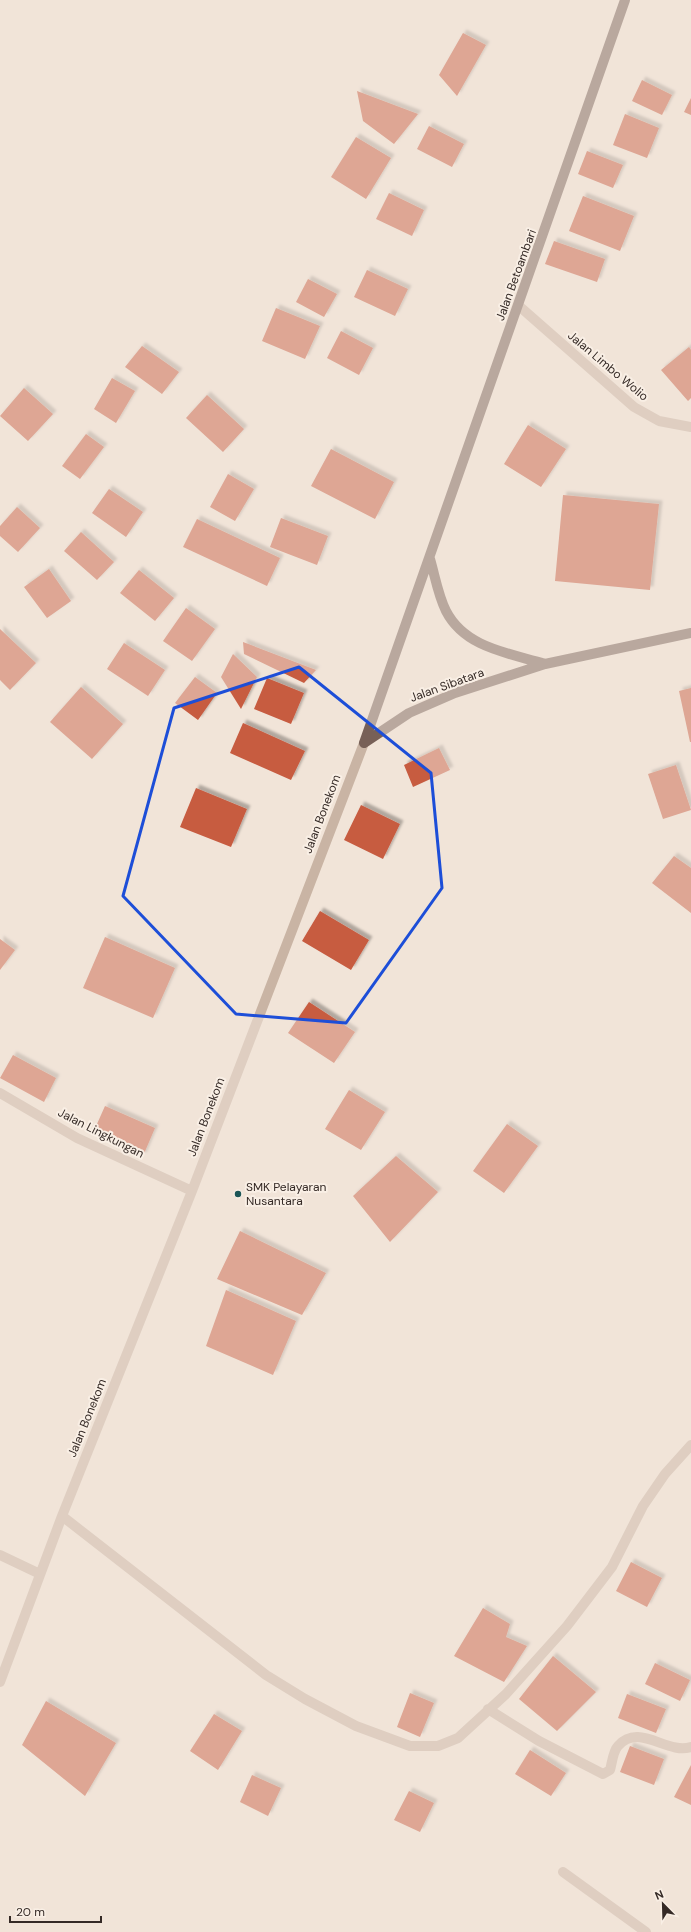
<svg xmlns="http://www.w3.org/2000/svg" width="691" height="1932" font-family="'DM Sans',sans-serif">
	<defs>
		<filter id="shadow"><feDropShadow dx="3.5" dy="-3.5" stdDeviation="1" flood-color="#0004"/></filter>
	</defs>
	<rect width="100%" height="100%" fill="#f1e4d8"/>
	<path fill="#c75b40" filter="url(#shadow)" d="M463 33 486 45 457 96 439 75Z
		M642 80 672 95 662 115 632 101Z
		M357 91 418 114 394 144 363 121Z
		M691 98V115L684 112Z
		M625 114 659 128 647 158 613 145Z
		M429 126 464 144 452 167 417 149Z
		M356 137 391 158 366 199 331 177Z
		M587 151 623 165 613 188 578 174Z
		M389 193 424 210 412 236 376 219Z
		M583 196 634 216 620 251 569 231Z
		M554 241 605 259 597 282 545 264Z
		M367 270 408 289 395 316 354 297Z
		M308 279 337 294 324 317 296 302Z
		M276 308 320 326 305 359 262 341Z
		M341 331 373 348 359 375 327 358Z
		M142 346 179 372 162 394 125 367Z
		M689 347 691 350V398L688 401 661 370Z
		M112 378 135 391 116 423 94 409Z
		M24 388 53 414 28 441 0 416Z
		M207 395 244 429 223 452 186 418Z
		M528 425 566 449 541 487 504 464Z
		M86 434 104 447 80 479 62 466Z
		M331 449 394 482 375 519 311 486Z
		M228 474 254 489 235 521 210 507Z
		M109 489 143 512 126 537 92 513Z
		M563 495 659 504 650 590 555 581Z
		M17 507 40 528 18 552 0 536V526Z
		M281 518 328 536 317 565 270 547Z
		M197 519 280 558 267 586 183 547Z
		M81 532 114 562 97 580 64 551Z
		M49 569 71 601 47 618 24 587Z
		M139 570 174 598 155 621 120 593Z
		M186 608 215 629 192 661 163 641Z
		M0 629 36 663 10 690 0 680Z
		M243 642 316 670 304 683 244 654Z
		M124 643 165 670 148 696 107 669Z
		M233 654 257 677 241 709 221 677Z
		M195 677 217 693 198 720 175 703Z
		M267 678 304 693 291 724 254 709Z
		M81 687 123 724 92 759 50 722Z
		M691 688V742H690L679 691Z
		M243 723 305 751 291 780 230 753Z
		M439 748 450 770 413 787 404 765Z
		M676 765 691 810 663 819 648 774Z
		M196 788 247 809 231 847 180 827Z
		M361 805 400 824 383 859 344 840Z
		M674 856 691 868V913L652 883Z
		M320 911 369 940 351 970 302 941Z
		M105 937 175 968 153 1018 83 988Z
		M0 939 15 950 0 970Z
		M309 1002 355 1032 334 1063 288 1033Z
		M13 1055 56 1078 44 1102 0 1078Z
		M349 1090 385 1112 361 1150 325 1129Z
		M105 1106 155 1128 143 1156 93 1133Z
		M507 1124 538 1146 504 1193 473 1171Z
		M396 1156 438 1192 390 1242 353 1196Z
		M240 1231 326 1273 302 1315 217 1279Z
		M226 1290 296 1321 273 1375 206 1346Z
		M631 1562 662 1578 647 1607 616 1591Z
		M483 1608 510 1624 506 1637 527 1646 504 1682 454 1656Z
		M553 1656 596 1692 557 1731 519 1699Z
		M655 1663 690 1680 680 1701 645 1684Z
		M410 1693 434 1703 420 1737 397 1727Z
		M627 1694 666 1709 656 1733 618 1718Z
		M46 1701 116 1743 85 1796 22 1745Z
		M214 1714 242 1731 218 1770 190 1751Z
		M630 1746 664 1759 654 1785 620 1772Z
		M530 1750 566 1773 551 1796 515 1774Z
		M691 1765V1805L674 1797Z
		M252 1775 281 1788 268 1816 240 1802Z
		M409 1791 434 1803 420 1832 394 1820Z"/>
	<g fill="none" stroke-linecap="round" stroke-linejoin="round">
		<path stroke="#c9b4a4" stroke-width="10" d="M519 306 634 407 659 421 691 427
			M0 1093 77 1138 192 1191
			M62 1516 266 1675 305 1699 356 1726 410 1746H438L458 1738 506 1694 567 1626 612 1567 643 1506 665 1474 691 1445
			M0 1555 40 1574
			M0 1682 62 1516 192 1191 364 743
			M488 1709 539 1741 603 1774 610 1770C612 1763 613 1751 618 1746 639 1722 667 1755 691 1747
			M563 1872 646 1932"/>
		<path stroke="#776057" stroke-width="10" d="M430 559C435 576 438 595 446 611 465 648 509 653 545 664
			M364 743 625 0
			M364 743 409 713 455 693 545 664 691 633"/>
	</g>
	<path d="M0 0H691V1932H0ZM299 667 431 773 442 888 346 1023 236 1014 123 896 174 708Z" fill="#f1e4d8" fill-opacity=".55" fill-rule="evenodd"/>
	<path fill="none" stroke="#1d4ed8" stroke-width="3" stroke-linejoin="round" d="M299 667 431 773 442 888 346 1023 236 1014 123 896 174 708Z"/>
	<circle fill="#1b5556" stroke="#f9efe5" stroke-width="1.5" cx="238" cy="1194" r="4"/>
	<g text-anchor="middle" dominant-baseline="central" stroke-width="4" stroke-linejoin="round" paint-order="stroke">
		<g font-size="12" fill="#352a26" stroke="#f9efe5">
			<text transform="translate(516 275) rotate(-70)">Jalan Betoambari</text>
			<text transform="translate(608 366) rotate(40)">Jalan Limbo Wolio</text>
			<text transform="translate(447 685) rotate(-20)">Jalan Sibatara</text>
			<text transform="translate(322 814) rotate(-69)">Jalan Bonekom</text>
			<text transform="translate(206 1117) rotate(-69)">Jalan Bonekom</text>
			<text transform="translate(101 1133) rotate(27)">Jalan Lingkungan</text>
			<text transform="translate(87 1418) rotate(-68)">Jalan Bonekom</text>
		</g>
		<g font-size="12" fill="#352a26" stroke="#f9efe5" text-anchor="start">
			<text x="246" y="1187">SMK Pelayaran<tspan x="246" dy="14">Nusantara</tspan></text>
		</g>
	</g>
	<g transform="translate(663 1904) rotate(337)" stroke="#f9efe5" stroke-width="3" paint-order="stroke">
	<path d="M0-3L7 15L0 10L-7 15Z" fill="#352a26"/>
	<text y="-6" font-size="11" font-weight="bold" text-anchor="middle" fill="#352a26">N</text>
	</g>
	<path d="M10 1916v6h91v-6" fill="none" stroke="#352a26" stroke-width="2"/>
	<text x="16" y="1916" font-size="12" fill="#352a26" stroke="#f9efe5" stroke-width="3" paint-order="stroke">20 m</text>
</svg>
